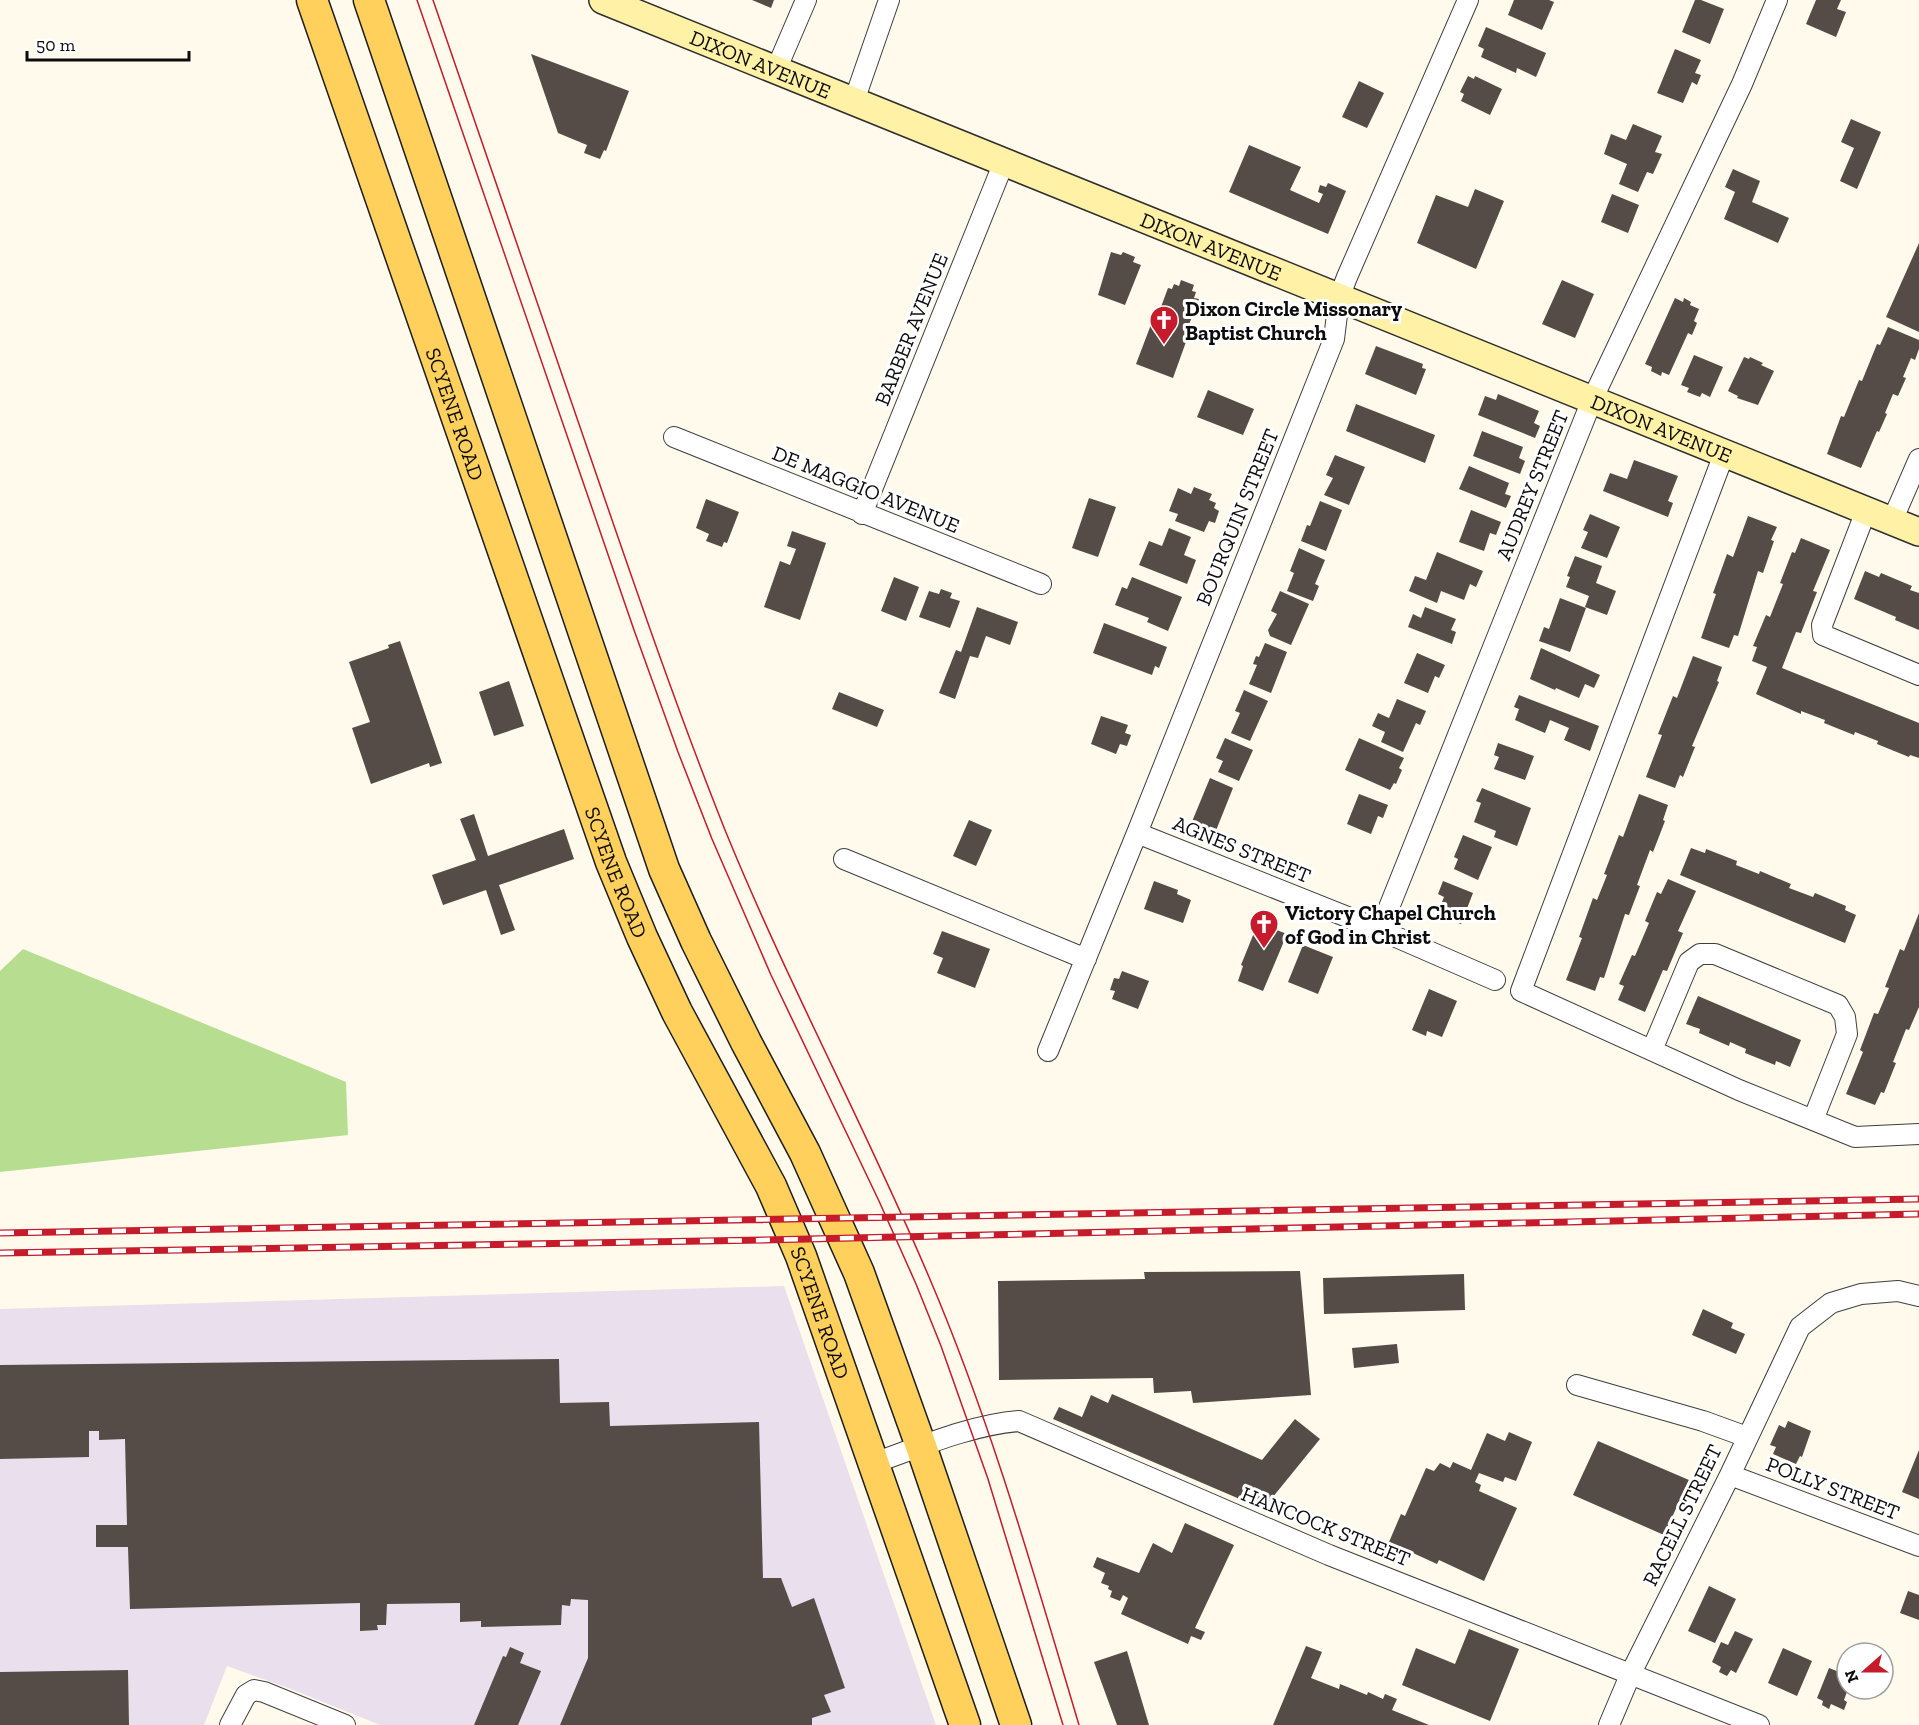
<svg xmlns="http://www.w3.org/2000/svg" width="1919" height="1725" font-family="'Zilla Slab',serif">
	<rect width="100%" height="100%" fill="#fffaeb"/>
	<path fill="#eadfec" d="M784 1286 936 1725H380L291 1689 227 1666 204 1725H0V1309Z"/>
	<path fill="#b7de90" d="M23 949 346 1082 348 1135 0 1172V971Z"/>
	<path fill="#554c48" d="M752 0H774L771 8Z
		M1514 0H1549L1554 2 1542 30 1508 15Z
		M1695 0H1701L1724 9 1710 44 1682 32Z
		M1816 0H1841L1837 9 1846 12 1836 37 1806 24Z
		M1486 27 1546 53 1536 77 1517 68 1516 73 1481 57 1484 49 1478 46Z
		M1675 49 1701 60 1695 73 1701 75 1697 85 1692 82 1683 103 1657 93Z
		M531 54 629 91 606 151 604 150 600 159 584 153 587 145 558 133Z
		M1468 76 1474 79 1475 76 1502 89 1490 115 1461 101 1464 94 1460 92Z
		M1359 81 1384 93 1367 128 1342 117Z
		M1851 119 1881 132 1857 189 1840 181 1854 148 1841 142Z
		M1633 124 1662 136 1655 152 1662 154 1653 174 1647 172 1638 192 1619 184 1627 164 1604 154 1611 134 1626 140Z
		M1249 145 1301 167 1290 190 1319 203 1323 194 1318 192 1320 185 1326 187 1328 183 1346 191 1328 234 1229 192Z
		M1733 169 1760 181 1752 202 1789 218 1778 243 1724 219 1735 192 1725 187Z
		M1475 189 1504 201 1476 269 1417 243 1436 195 1468 207Z
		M1612 194 1639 205 1628 233 1601 222Z
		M1919 243V332L1886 317Z
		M1111 252 1121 255 1123 252 1135 257 1133 262 1141 265 1125 305 1098 295Z
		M1181 280 1194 285 1192 291 1196 292 1194 298 1199 299 1188 327 1191 328 1173 378 1136 364 1155 314 1158 315 1168 288 1172 289 1174 284 1179 286Z
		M1562 280 1594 294 1575 338 1542 324Z
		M1675 298 1683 302 1684 298 1691 302 1690 305 1699 309 1694 321 1697 323 1692 335 1688 333 1669 375 1662 372 1661 376 1651 371 1652 367 1645 364Z
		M1888 327 1919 340V349L1915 360 1911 358 1903 377 1906 378 1898 396 1893 394 1885 413 1887 414 1879 432 1877 431 1861 468 1827 454 1841 416 1844 417 1859 380 1862 381 1877 344 1880 345Z
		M1376 346 1423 364 1422 368 1426 369 1416 395 1365 374Z
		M1694 355 1723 367 1710 397 1702 393 1700 397 1687 392 1689 388 1681 385Z
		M1744 357 1749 359 1750 357 1763 363 1761 365 1774 371 1758 405 1737 398 1738 396 1728 391Z
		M1208 390 1254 409 1243 435 1197 417Z
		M1498 394 1539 411 1534 423 1540 426 1535 438 1478 415 1485 396 1496 400Z
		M1356 404 1435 435 1425 463 1346 431Z
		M1482 431 1523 447 1519 458 1525 461 1520 474 1473 456Z
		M1335 455 1365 467 1349 505 1324 495 1333 478 1326 475Z
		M1634 460 1678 476 1668 501 1673 503 1668 517 1603 491 1610 473 1627 479Z
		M1469 466 1509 483 1505 494 1511 496 1506 508 1459 489Z
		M1194 487 1212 494 1209 500 1216 503 1214 508 1219 511 1215 523 1209 521 1204 532 1175 521 1178 514 1169 511 1178 488 1191 494Z
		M1089 498 1116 507 1098 557 1072 548Z
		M706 499 739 512 727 543 724 542 722 547 706 541 709 534 696 528Z
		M1320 501 1342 510 1326 551 1301 541 1307 525 1310 526Z
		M1471 510 1501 522 1496 535 1490 533 1484 551 1459 542Z
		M1590 514 1620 527 1607 558 1581 548 1588 532 1583 530Z
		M1748 516 1777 527 1771 540 1774 541 1763 573 1758 571 1738 636 1734 635 1729 648 1701 638 1716 594 1713 593 1727 554 1733 557Z
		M1169 528 1191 537 1184 555 1196 560 1187 584 1139 565 1149 541 1162 546Z
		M792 531 826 543 800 620 764 607 780 561 790 565 796 549 787 546Z
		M1801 538 1830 550 1813 591 1817 592 1801 633 1796 632 1782 668 1919 723V758L1910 755 1909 757 1877 744 1878 741 1855 732 1854 735 1824 723 1825 720 1801 711V714L1756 694 1767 667 1752 661 1757 647 1753 646 1766 615 1770 617 1783 584 1780 583 1792 552 1795 553Z
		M1299 548 1325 560 1315 584 1319 586 1313 601 1287 591 1294 573 1290 571Z
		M1437 552 1483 571 1476 587 1470 584 1464 600 1441 591 1437 603 1409 591 1415 576 1426 580Z
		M1575 556 1602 566 1596 583 1616 591 1607 615 1585 607 1589 596 1566 587 1570 577 1567 576Z
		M1865 571 1879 577 1881 573 1912 586 1910 590 1919 593V630L1895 620 1896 617 1854 599Z
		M894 577 919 587 906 621 881 611Z
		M1132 577 1182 597 1168 631 1147 622 1149 618 1115 605 1122 587 1127 589Z
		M941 589 952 593 950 598 960 601 950 628 919 617 929 591 939 594Z
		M1280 591 1309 604 1291 645 1270 636 1268 630 1277 614 1271 611Z
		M1560 598 1586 608 1570 652 1539 641 1544 627 1549 629Z
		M977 607 1018 622 1010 645 986 636 978 658 970 656 955 699 939 693 956 650 961 652Z
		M1425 607 1456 619 1451 630 1456 632 1452 644 1408 627 1413 614 1421 618Z
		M1104 623 1167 647 1159 668 1155 666 1152 675 1093 653Z
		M400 641 442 763 430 767 429 763 371 784 352 728 370 722 349 662 389 648 388 645Z
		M1265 643 1287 652 1271 693 1249 684 1257 665 1253 664 1256 656 1259 657Z
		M1541 648 1600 675 1594 688 1585 684 1579 698 1556 688 1555 690 1530 679Z
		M1417 653 1445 665 1439 678 1435 676 1428 693 1404 683Z
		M1693 656 1722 667 1717 681 1719 682 1692 746 1695 747 1683 777 1680 775 1675 788 1646 777 1662 735 1658 734 1673 696 1677 698Z
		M509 681 524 726 494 736 479 692Z
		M1244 690 1268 701 1250 741 1231 733 1240 713 1235 711Z
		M839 692 884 710 877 727 832 709Z
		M1519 695 1599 726 1590 751 1564 740 1569 728 1550 720 1545 733 1515 720 1519 709 1514 707Z
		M1397 699 1426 711 1420 725 1416 723 1403 752 1381 742 1385 732 1372 726 1378 713 1389 718Z
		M1101 716 1128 725 1125 733 1131 735 1127 746 1120 744 1116 754 1091 744Z
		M1225 738 1253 750 1239 781 1218 772 1223 761 1216 758Z
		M1359 738 1404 758 1399 768 1402 770 1396 784 1394 783 1390 790 1345 770Z
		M1498 743 1534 756 1525 780 1494 769 1499 757 1494 755Z
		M1210 778 1233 788 1215 833 1191 824Z
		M1482 788 1531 808 1517 846 1494 837 1496 831 1474 822 1481 803 1476 801Z
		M1359 794 1388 805 1383 818 1378 816 1371 834 1347 824Z
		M1639 794 1668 805 1663 820 1665 821 1653 852 1650 850 1637 885 1640 886 1629 915 1625 914 1604 978 1600 977 1595 991 1566 980 1582 938 1579 937 1593 898 1597 900 1607 875 1604 874 1619 835 1623 837Z
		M474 814 488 856 564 829 574 859 499 885 515 930 501 935 486 890 443 905 432 875 476 860 460 819Z
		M969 820 992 830 976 866 953 856Z
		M1463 835 1492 847 1478 880 1454 869 1458 859 1454 857Z
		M1691 848 1705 853 1706 849 1737 861 1736 865 1759 874 1760 871 1791 884 1789 888 1813 897 1815 893 1846 906 1845 910 1856 915 1845 943 1680 875Z
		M1668 879 1696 891 1678 931 1683 933 1667 971 1663 970 1645 1012 1618 1000 1624 986 1619 984 1632 955 1635 956 1649 923 1645 921 1657 892 1661 894Z
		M1154 881 1178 890 1177 894 1191 900 1183 923 1144 909Z
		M1443 881 1473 893 1461 924 1437 915 1444 897 1438 894Z
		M1919 913V1007L1909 1030 1906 1029 1893 1062 1896 1063 1884 1093 1881 1092 1875 1105 1846 1094 1863 1052 1860 1050 1874 1013 1878 1014 1889 988 1885 987 1900 949 1904 951Z
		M1258 923 1287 934 1263 991 1238 981 1243 966 1241 965Z
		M942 931 990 949 975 988 937 973 943 958 933 954Z
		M1303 945 1333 957 1318 994 1288 982Z
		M1122 971 1149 981 1138 1009 1112 999 1115 991 1110 990 1114 978 1119 979Z
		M1429 989 1457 1001 1442 1037 1427 1031 1426 1036 1412 1030Z
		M1698 996 1801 1040 1790 1067 1776 1061 1775 1065 1745 1053 1746 1049 1730 1042 1729 1046 1699 1033 1700 1029 1686 1024Z
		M1300 1271 1311 1395 1193 1403 1191 1391 1154 1393 1153 1378 999 1380 998 1281 1145 1279 1144 1272Z
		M1464 1274 1465 1310 1324 1314 1323 1278Z
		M1703 1309 1733 1323 1731 1328 1745 1334 1736 1354 1692 1335Z
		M1397 1344 1399 1363 1354 1368 1352 1348Z
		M559 1359 560 1403 609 1402 610 1426 759 1422 763 1578H781L792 1607 814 1598 845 1688 824 1695 831 1712 812 1718V1725H560L588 1658V1600L571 1599 570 1606 562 1605 561 1625 481 1627V1621L460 1622V1603L387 1604 386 1625H377L378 1630 360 1631V1603L130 1609 128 1547H96V1525H127L125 1439 99 1440V1431H89V1457L0 1459V1365Z
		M1112 1394 1262 1460 1295 1419 1320 1439 1263 1509 1053 1419 1059 1407 1082 1417 1091 1395 1108 1403Z
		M1788 1421 1811 1431 1802 1457 1800 1456 1796 1464 1773 1454 1776 1447 1770 1445 1779 1425 1785 1428Z
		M1509 1432 1532 1442 1516 1481 1505 1477 1503 1482 1479 1473 1475 1482 1481 1485 1479 1491 1517 1508 1484 1581 1439 1560 1437 1564 1389 1542 1401 1514 1405 1516 1426 1468 1434 1471 1440 1463 1450 1468 1453 1462 1471 1470 1487 1433 1505 1441Z
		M1598 1441 1689 1480 1664 1535 1573 1495Z
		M1919 1450V1499L1902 1492Z
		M1185 1523 1234 1545 1195 1628 1205 1632 1201 1640 1191 1636 1188 1644 1121 1614 1128 1598 1123 1595 1120 1601 1110 1597 1112 1591 1108 1589 1109 1586 1101 1583 1105 1573 1093 1567 1097 1557 1139 1573 1153 1543 1172 1553Z
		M1709 1586 1736 1599 1715 1643 1688 1631Z
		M1908 1591 1919 1595V1620L1900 1613Z
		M1469 1629 1519 1649 1490 1721 1402 1685 1416 1648 1455 1664Z
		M1735 1631 1753 1639 1736 1673 1731 1670 1727 1676 1719 1672 1721 1667 1712 1662 1721 1642 1728 1645Z
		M1306 1646 1322 1652 1311 1678 1339 1689 1340 1684 1367 1695 1368 1692 1383 1699 1385 1694 1397 1699 1392 1710 1429 1725H1273Z
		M510 1647 524 1653 520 1663 541 1671 518 1725H474L503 1656 506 1657Z
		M1783 1648 1812 1661 1797 1696 1768 1683Z
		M1127 1651 1149 1725H1117L1094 1662Z
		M1829 1668 1847 1675 1848 1689 1844 1700 1847 1702 1844 1710 1831 1704 1829 1709 1822 1705 1823 1701 1817 1698Z
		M128 1670 129 1725H0V1672Z"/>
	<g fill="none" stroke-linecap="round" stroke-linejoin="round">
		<g stroke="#3f3f3f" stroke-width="22">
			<path id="street" d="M776 70 806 0
				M854 101 889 0
				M674 437 1041 584
				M1724 454 1521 991 1739 1090 1855 1137 1919 1134
				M1866 511 1822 625 1823 635 1919 675
				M862 514 1004 162
				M1892 521 1919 459
				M1137 833 1380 930 1495 980
				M844 859 1086 959
				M1380 930 1592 400 1742 84 1777 0
				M1652 1050 1689 962 1700 954H1715L1838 1005 1845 1017 1847 1034 1813 1120
				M1048 1051 1137 833 1334 339 1339 298 1347 277 1468 0
				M1577 1385 1703 1421 1747 1437
				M874 1463C920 1447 970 1425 1019 1421L1329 1555 1759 1725
				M1730 1475 1919 1546
				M230 1725 246 1695 254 1690 264 1692 345 1725
				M1609 1725 1631 1673 1730 1475 1800 1327 1831 1303 1861 1294 1898 1291 1919 1296"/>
		</g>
		<g stroke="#2e2e2e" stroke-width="30">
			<g id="secondary">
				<path id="s1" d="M603 0 1919 532"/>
			</g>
		</g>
		<g stroke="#1d1d1d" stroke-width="33">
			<g id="primary">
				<path id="s2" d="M312 0 611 862 642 937 677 1012 771 1186 801 1256 965 1725"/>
				<path d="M369 0 664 869 696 941 746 1042 805 1153 859 1273 921 1446 1016 1725"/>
			</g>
		</g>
		<use href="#street" stroke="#fff" stroke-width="20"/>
		<use href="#secondary" stroke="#fff1a6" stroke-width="27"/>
		<use href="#primary" stroke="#ffd05b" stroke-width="30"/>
		<path stroke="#c51b2b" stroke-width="1.5" d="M417 0 634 630 678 752 712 839 771 975 879 1201 916 1284 941 1346 988 1479 1063 1725
			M433 0C485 152 538 304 590 456 633 581 676 707 725 830 787 982 865 1126 929 1277 991 1422 1034 1574 1079 1725"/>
		<g stroke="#c51b2b" stroke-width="7">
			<path id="rail" d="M0 1233 1919 1199
				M0 1253 764 1240 1919 1214"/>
		</g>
		<use href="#rail" stroke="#fff" stroke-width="4.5" stroke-dasharray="14" stroke-linecap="butt"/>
	</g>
	<defs>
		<g id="church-pin" transform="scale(1.5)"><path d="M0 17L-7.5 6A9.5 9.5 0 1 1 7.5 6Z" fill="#c51b2b" stroke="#fff"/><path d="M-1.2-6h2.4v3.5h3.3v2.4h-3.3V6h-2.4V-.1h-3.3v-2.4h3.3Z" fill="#fff"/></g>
	</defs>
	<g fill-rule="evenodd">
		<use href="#church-pin" x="1164" y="320"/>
		<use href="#church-pin" x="1264" y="924"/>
	</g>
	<g text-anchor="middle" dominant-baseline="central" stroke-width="6" stroke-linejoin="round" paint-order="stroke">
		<g font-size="21" fill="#0c0c0c" stroke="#fff">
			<text stroke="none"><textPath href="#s1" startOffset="170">DIXON AVENUE</textPath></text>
			<text stroke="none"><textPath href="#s1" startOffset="656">DIXON AVENUE</textPath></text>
			<text transform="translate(911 329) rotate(-68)">BARBER AVENUE</text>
			<text stroke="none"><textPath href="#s2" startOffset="438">SCYENE ROAD</textPath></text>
			<text stroke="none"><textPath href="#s1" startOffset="1142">DIXON AVENUE</textPath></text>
			<text transform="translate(1532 485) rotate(-68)">AUDREY STREET</text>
			<text transform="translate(866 489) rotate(22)">DE MAGGIO AVENUE</text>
			<text transform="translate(1237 517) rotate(-68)">BOURQUIN STREET</text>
			<text transform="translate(1242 849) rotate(22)">AGNES STREET</text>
			<text stroke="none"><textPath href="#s2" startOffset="924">SCYENE ROAD</textPath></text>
			<text stroke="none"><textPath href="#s2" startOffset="1410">SCYENE ROAD</textPath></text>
			<text transform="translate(1833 1488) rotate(21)">POLLY STREET</text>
			<text transform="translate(1682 1515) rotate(-64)">RACELL STREET</text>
			<text transform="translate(1326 1526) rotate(22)">HANCOCK STREET</text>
		</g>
		<g font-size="21" font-weight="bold" fill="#0c0c0c" stroke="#fff" text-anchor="start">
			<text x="1185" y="308">Dixon Circle Missonary<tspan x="1185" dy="24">Baptist Church</tspan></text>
			<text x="1285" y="912">Victory Chapel Church<tspan x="1285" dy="24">of God in Christ</tspan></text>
		</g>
	</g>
	<g transform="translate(1865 1671) rotate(249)"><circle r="28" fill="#ffffff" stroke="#9e9e9e" stroke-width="1.5"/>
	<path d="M0-4.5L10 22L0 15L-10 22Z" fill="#c51b2b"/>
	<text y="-9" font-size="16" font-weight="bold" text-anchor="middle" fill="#0c0c0c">N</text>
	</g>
	<path d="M27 51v9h162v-9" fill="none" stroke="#0c0c0c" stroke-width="3"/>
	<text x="36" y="51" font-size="18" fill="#0c0c0c" stroke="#ffffff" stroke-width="4.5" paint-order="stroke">50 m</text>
</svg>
